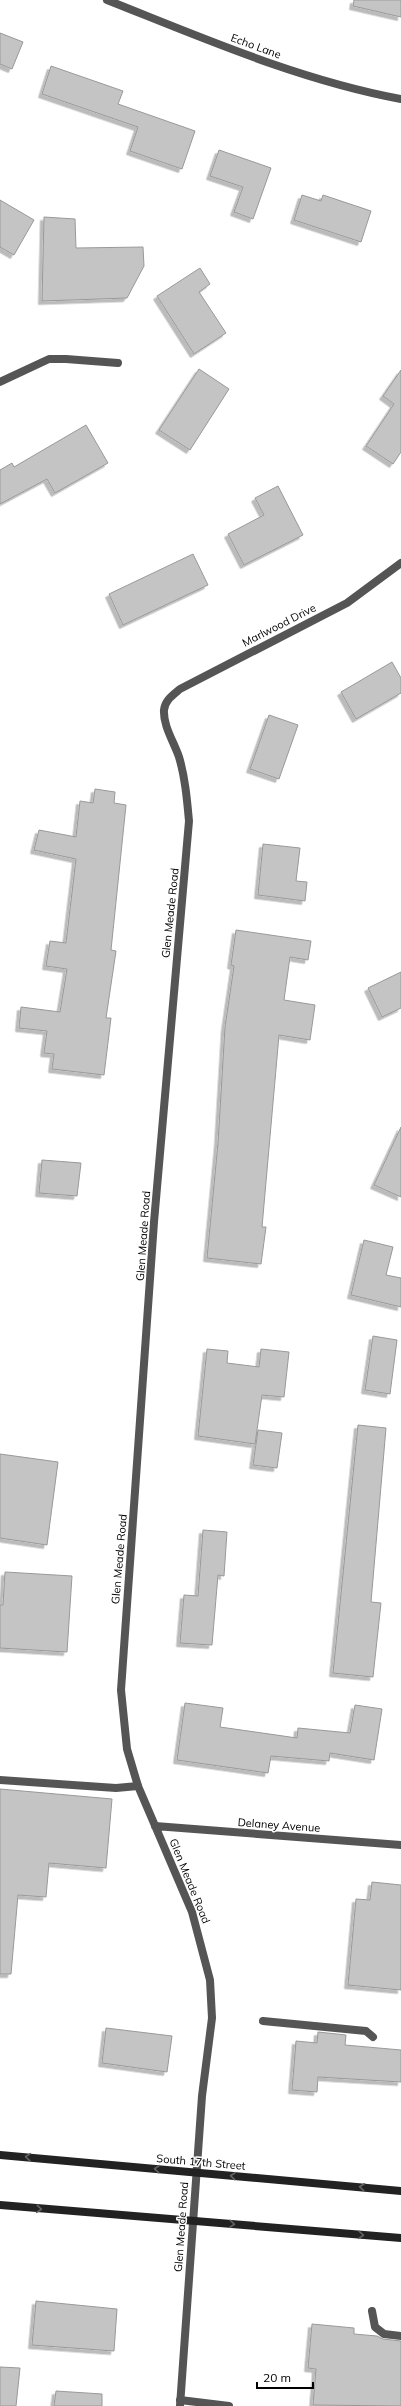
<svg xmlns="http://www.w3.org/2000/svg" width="401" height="2406" font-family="Mulish,sans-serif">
	<defs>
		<filter id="shadow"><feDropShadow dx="-3.5" dy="3.5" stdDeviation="0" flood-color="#0004"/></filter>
	</defs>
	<rect width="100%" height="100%" fill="#fff"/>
	<path fill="#c4c4c4" stroke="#999" filter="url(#shadow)" d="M354 0H401V17L353 6Z
		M0 33 23 42 12 69 0 64Z
		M51 66 123 91 118 104 195 131 182 169 130 151 138 127 42 94Z
		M219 150 271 168 253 219 234 212 243 187 210 176Z
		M302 195 321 201 323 195 371 211 361 242 294 220Z
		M0 200 34 220 14 255 0 247Z
		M44 217 75 219 76 248 143 247 144 266 127 298 42 301Z
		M200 268 210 284 199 292 226 333 194 354 157 296Z
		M199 369 229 389 190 450 159 430Z
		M401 370V452L393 464 366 446 394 404 383 396Z
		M86 425 108 463 55 493 47 479 0 504V470L12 463 14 467Z
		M278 486 303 535 244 565 228 534 264 515 255 498Z
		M193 554 208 585 123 625 109 594Z
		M392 662 401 678V693L356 719 341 692Z
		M269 715 298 725 279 779 250 769Z
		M95 789 115 792 114 803 126 805 111 950 116 951 106 1018H111L104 1075 52 1069 54 1054 44 1053 47 1031 19 1028 21 1007 60 1012 67 969 46 966 50 941 66 943 76 859 34 850 39 830 76 837 80 801 93 803Z
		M263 844 300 848 296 881 307 882 305 901 258 895Z
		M236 930 311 941 308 960 290 957 284 1000 315 1005 310 1040 279 1035 262 1227H266L261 1264 207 1258 218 1143 225 1027 234 966 231 965Z
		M401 972V1008L382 1017 368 988Z
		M401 1127V1197L374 1185Z
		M42 1160 81 1163 77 1196 39 1193Z
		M364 1240 393 1247 386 1275 401 1278V1307L351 1295Z
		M373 1336 397 1340 390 1394 365 1390Z
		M207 1349 228 1351 227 1363 259 1367 261 1349 289 1352 284 1397 262 1395 255 1444 198 1436Z
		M358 1425 386 1428 371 1602 381 1603 373 1677 333 1673Z
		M258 1430 282 1433 277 1468 253 1465Z
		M0 1454 58 1462 47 1545 0 1538Z
		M203 1530 227 1532 224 1576 218 1575 212 1645 180 1643 184 1595 198 1596Z
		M5 1572 72 1576 67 1652 0 1648V1605H3Z
		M185 1703 223 1708 220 1727 297 1738 298 1728 350 1733 355 1705 382 1709 374 1760 330 1753 329 1761 271 1756 268 1773 177 1760Z
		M0 1789 112 1799 106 1868 49 1863 46 1897 18 1895 11 1974H0Z
		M372 1882 401 1885V1990L348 1985 356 1899 370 1900Z
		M106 2028 172 2036 167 2072 102 2063Z
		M318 2032 346 2035 345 2045 401 2050V2082L318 2077 317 2092 292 2090 296 2041 317 2043Z
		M36 2301 117 2309 114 2351 32 2345Z
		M312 2324 354 2328V2334L377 2336 383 2339 401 2341V2406L313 2405 316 2369 308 2368Z
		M0 2367 20 2368 16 2406H0Z
		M56 2391 102 2394V2406H54Z"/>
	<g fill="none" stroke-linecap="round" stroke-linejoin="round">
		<path stroke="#555" stroke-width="8" d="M0 1780 116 1788 138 1786
			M263 2021 366 2031 373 2037
			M372 2311 375 2327 384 2334 401 2336
			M180 2400 229 2406"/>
		<path stroke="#555" stroke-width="8" d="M107 0C203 38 299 80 401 99
			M0 382 49 359H66L118 363
			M155 1826 401 1845
			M180 2406 202 2096 212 2018 210 1980 192 1912 138 1786 127 1749 121 1690 154 1222 189 821C187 799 185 777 179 757 174 742 163 726 164 710 165 700 173 695 180 689L347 603 401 563"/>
		<path stroke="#222" stroke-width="8" d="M0 2155 401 2191
			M0 2205 401 2238"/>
	</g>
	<defs><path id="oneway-chevron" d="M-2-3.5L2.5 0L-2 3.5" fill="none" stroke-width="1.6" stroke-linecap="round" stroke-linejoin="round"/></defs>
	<g stroke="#646464">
		<use href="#oneway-chevron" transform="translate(28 2157) rotate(-175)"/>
		<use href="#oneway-chevron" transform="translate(157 2169) rotate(-175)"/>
		<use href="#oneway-chevron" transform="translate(233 2176) rotate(-175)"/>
		<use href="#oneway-chevron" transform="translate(362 2187) rotate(-174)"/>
		<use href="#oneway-chevron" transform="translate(39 2209) rotate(5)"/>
		<use href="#oneway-chevron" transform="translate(232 2224) rotate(5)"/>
		<use href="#oneway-chevron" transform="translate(361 2235) rotate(5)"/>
	</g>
	<g text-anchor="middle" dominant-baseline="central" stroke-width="3" stroke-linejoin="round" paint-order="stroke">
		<g font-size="11" fill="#000" stroke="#fff">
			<text transform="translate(256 46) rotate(20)">Echo Lane</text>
			<text transform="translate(279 625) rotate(-27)">Marlwood Drive</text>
			<text transform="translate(170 913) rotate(-84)">Glen Meade Road</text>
			<text transform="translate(143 1236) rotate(-86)">Glen Meade Road</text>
			<text transform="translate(119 1559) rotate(-85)">Glen Meade Road</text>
			<text transform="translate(279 1825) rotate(4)">Delaney Avenue</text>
			<text transform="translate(190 1881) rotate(68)">Glen Meade Road</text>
			<text transform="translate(201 2162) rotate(5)">South 17th Street</text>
			<text transform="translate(181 2227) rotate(-86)">Glen Meade Road</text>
		</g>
	</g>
	<path d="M257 2382v6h56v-6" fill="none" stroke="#000000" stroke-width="2"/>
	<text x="263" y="2382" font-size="12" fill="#000000" stroke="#ffffff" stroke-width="3" paint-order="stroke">20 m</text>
</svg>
